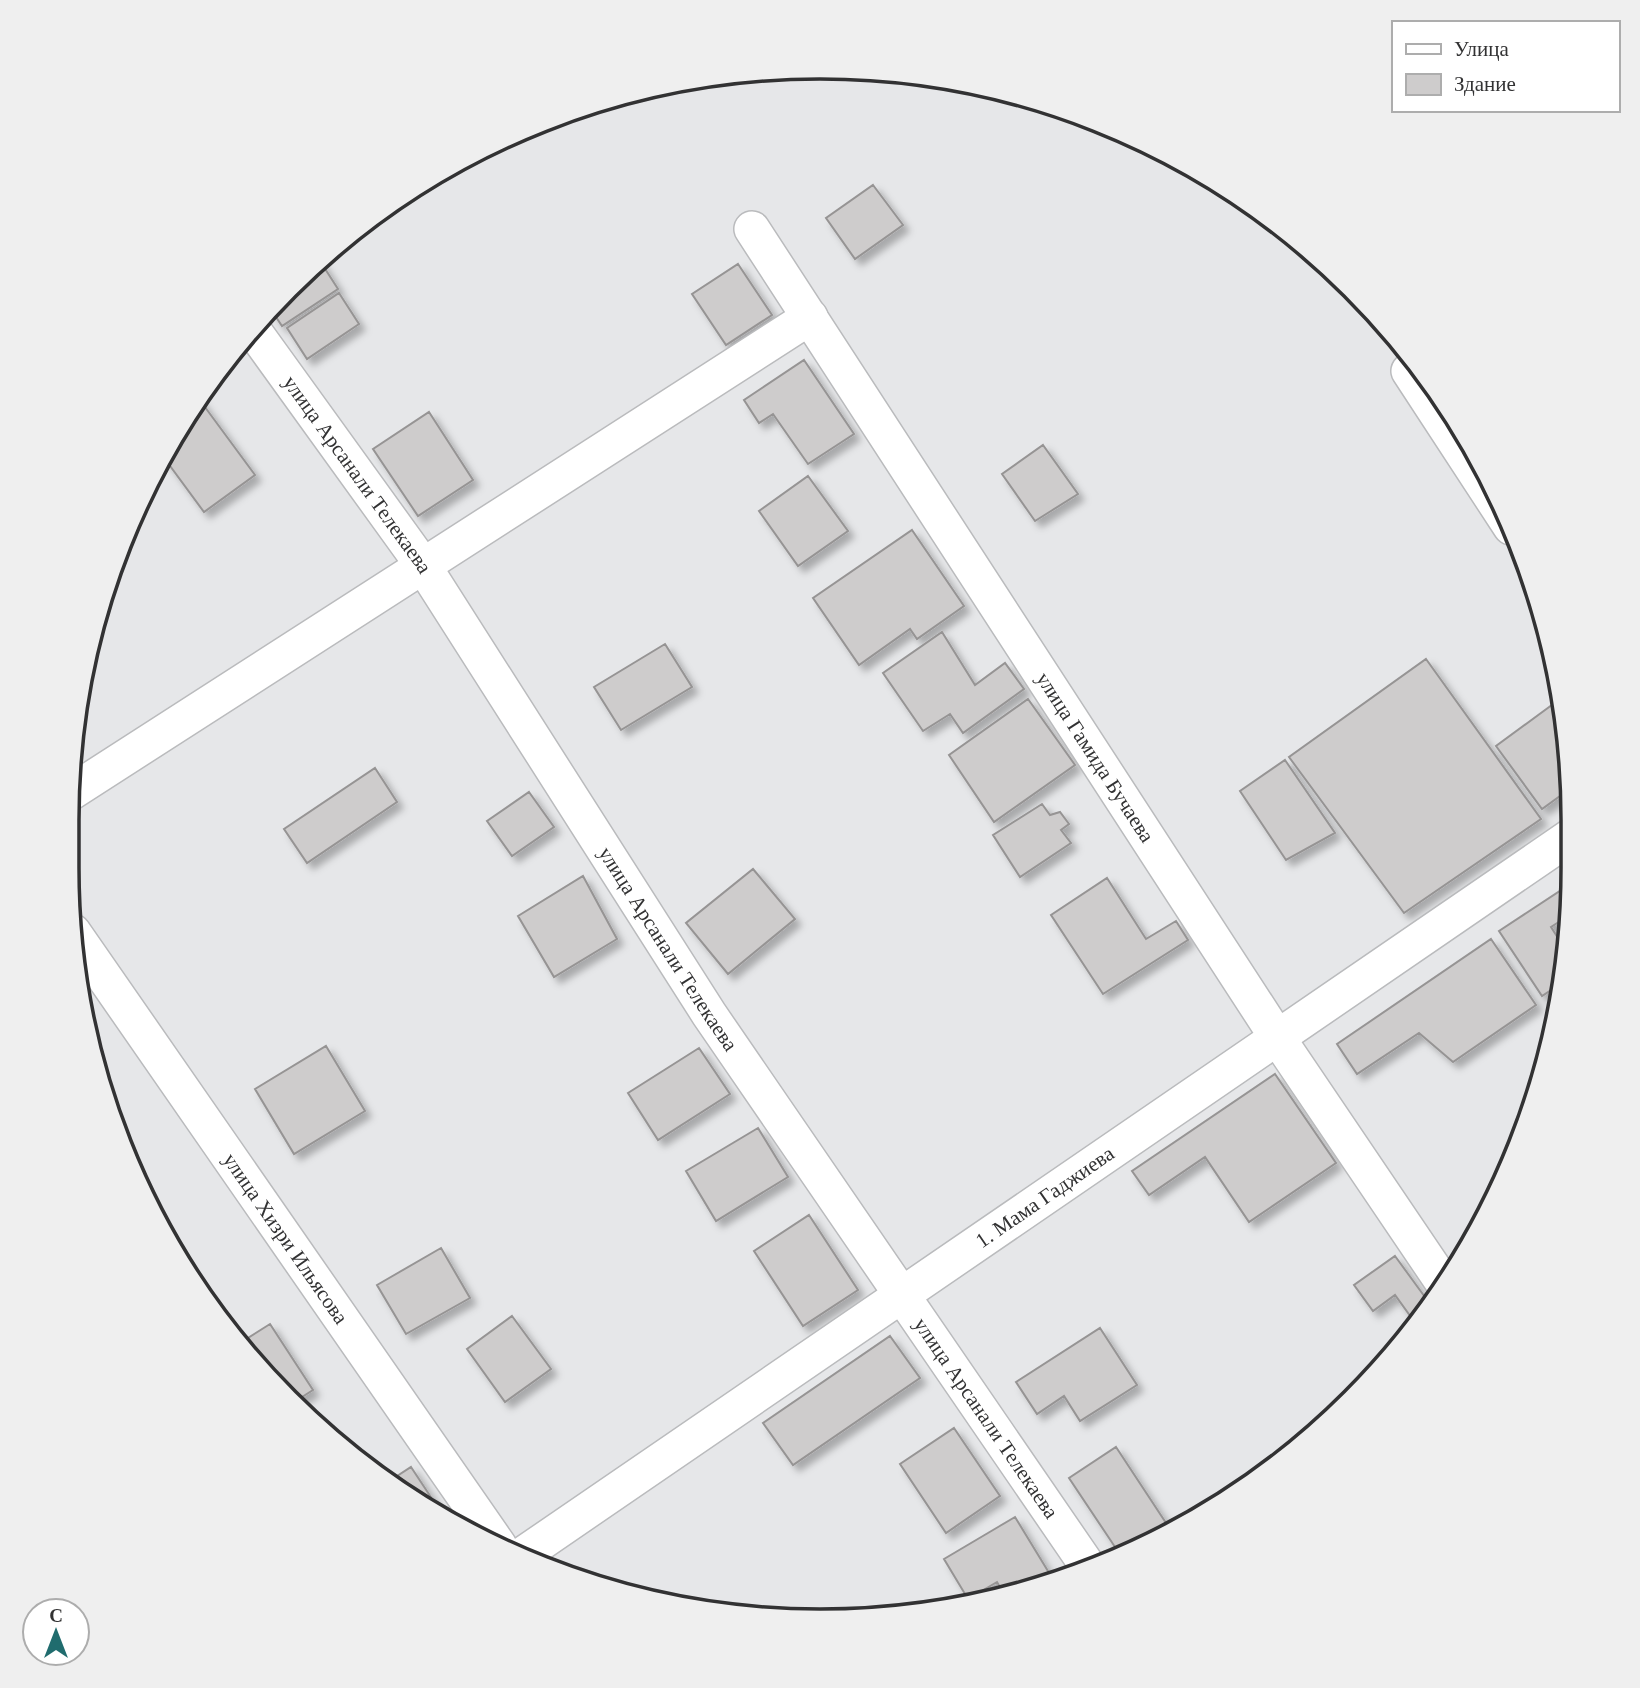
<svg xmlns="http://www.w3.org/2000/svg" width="1640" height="1688" font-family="'Times New Roman',serif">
	<defs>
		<filter id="shadow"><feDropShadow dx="6" dy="6" stdDeviation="3.5" flood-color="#0004"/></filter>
	</defs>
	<rect width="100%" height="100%" fill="#e6e7e9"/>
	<path fill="#cecccc" stroke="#969494" stroke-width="2" filter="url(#shadow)" d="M873 185 903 225 855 259 826 218Z
		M320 261 338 289 282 326 270 308Z
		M738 264 772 315 726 345 692 294Z
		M339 293 359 324 307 359 287 328Z
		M804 360 854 434 808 464 773 414 759 423 744 400Z
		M199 399 255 475 204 512 162 455Z
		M429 412 473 480 418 516 373 449Z
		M1043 445 1078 494 1035 521 1002 474Z
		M808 476 848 531 798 566 759 511Z
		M912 530 964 606 917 639 910 629 859 665 813 598Z
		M942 632 975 685 1005 663 1024 689 963 733 950 714 923 731 883 673Z
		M665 644 692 687 621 730 594 687Z
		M1426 659 1541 819 1404 913 1289 757Z
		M1028 699 1075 765 994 822 949 755Z
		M1560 699 1572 771 1571 788 1542 809 1496 746Z
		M1285 760 1335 833 1286 860 1240 791Z
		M375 768 397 802 307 863 284 829Z
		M529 792 554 827 512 856 487 821Z
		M1042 804 1050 815 1060 812 1069 824 1061 830 1071 843 1020 877 993 835Z
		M753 869 795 919 728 974 686 923Z
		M583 876 617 939 554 977 518 916Z
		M1107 878 1146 939 1176 921 1188 940 1103 994 1051 915Z
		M1569 885 1568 916 1551 927 1567 952 1563 982 1542 996 1499 931Z
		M1491 939 1536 1005 1453 1062 1419 1033 1357 1074 1337 1044Z
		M326 1046 365 1111 294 1154 255 1089Z
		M699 1048 730 1094 658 1140 628 1093Z
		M1275 1074 1336 1163 1249 1222 1205 1157 1149 1195 1132 1171Z
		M758 1128 788 1177 716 1221 686 1171Z
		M809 1215 858 1290 803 1326 754 1251Z
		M441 1248 470 1298 406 1334 377 1285Z
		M1395 1256 1430 1304 1416 1324 1395 1295 1373 1311 1354 1285Z
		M512 1316 551 1369 505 1402 467 1349Z
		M270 1324 313 1390 291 1404 240 1343Z
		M1100 1328 1137 1385 1080 1421 1064 1396 1037 1414 1016 1382Z
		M890 1336 920 1378 793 1465 763 1423Z
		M1404 1340 1389 1362 1384 1355Z
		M954 1428 1000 1496 946 1533 900 1464Z
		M1116 1447 1168 1526 1121 1556 1069 1478Z
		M411 1467 444 1517 441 1519 391 1480Z
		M1207 1503 1211 1508 1159 1540V1539Z
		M1015 1517 1054 1581 1006 1597 997 1582 968 1599 944 1559Z"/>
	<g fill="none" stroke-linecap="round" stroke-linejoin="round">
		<g stroke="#babbbd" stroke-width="38">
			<g id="minor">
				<path id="s1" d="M752 229 1277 1037 1444 1284"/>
				<path id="s2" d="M251 327 422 564 709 1014 1089 1568"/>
				<path d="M1409 371 1511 527"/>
				<path d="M70 793 810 317"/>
				<path id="s3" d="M73 932 499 1546"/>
				<path id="s4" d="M521 1556 1570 837"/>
			</g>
		</g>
		<use href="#minor" stroke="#fff" stroke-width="35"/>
	</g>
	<g text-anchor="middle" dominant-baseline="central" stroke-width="5" stroke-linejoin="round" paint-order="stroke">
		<g font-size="21" fill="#323233" stroke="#fff">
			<text stroke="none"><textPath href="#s2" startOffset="182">улица Арсанали Телекаева</textPath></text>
			<text stroke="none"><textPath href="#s1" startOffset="630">улица Гамида Бучаева</textPath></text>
			<text stroke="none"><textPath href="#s2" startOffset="749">улица Арсанали Телекаева</textPath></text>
			<text stroke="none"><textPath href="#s4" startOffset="635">1. Мама Гаджиева</textPath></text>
			<text stroke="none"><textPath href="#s3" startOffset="373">улица Хизри Ильясова</textPath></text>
			<text stroke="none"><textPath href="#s2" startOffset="1316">улица Арсанали Телекаева</textPath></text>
		</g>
	</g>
	<path d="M0 0H1640V1688H0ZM820 79H820A741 741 0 0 1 1561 820V868A741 741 0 0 1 820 1609H820A741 741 0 0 1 79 868V820A741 741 0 0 1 820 79Z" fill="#efefef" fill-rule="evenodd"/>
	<path fill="none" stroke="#323233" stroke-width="3.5" d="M820 79H820A741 741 0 0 1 1561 820V868A741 741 0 0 1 820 1609H820A741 741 0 0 1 79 868V820A741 741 0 0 1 820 79Z"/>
	<rect x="1392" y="21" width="228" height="91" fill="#ffffff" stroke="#adadad" stroke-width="2"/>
	<rect x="1406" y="44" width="35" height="10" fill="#ffffff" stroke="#adadad" stroke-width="2"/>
	<text x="1454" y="56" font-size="21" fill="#323233">Улица</text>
	<rect x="1406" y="74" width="35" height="21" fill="#cecccc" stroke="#adadad" stroke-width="2"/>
	<text x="1454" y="91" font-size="21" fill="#323233">Здание</text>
	<g transform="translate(56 1632)"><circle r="33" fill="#ffffff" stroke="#adadad" stroke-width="2"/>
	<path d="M0-5L12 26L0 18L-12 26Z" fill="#206c6e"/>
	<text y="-10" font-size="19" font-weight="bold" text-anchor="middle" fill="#323233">С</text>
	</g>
</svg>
